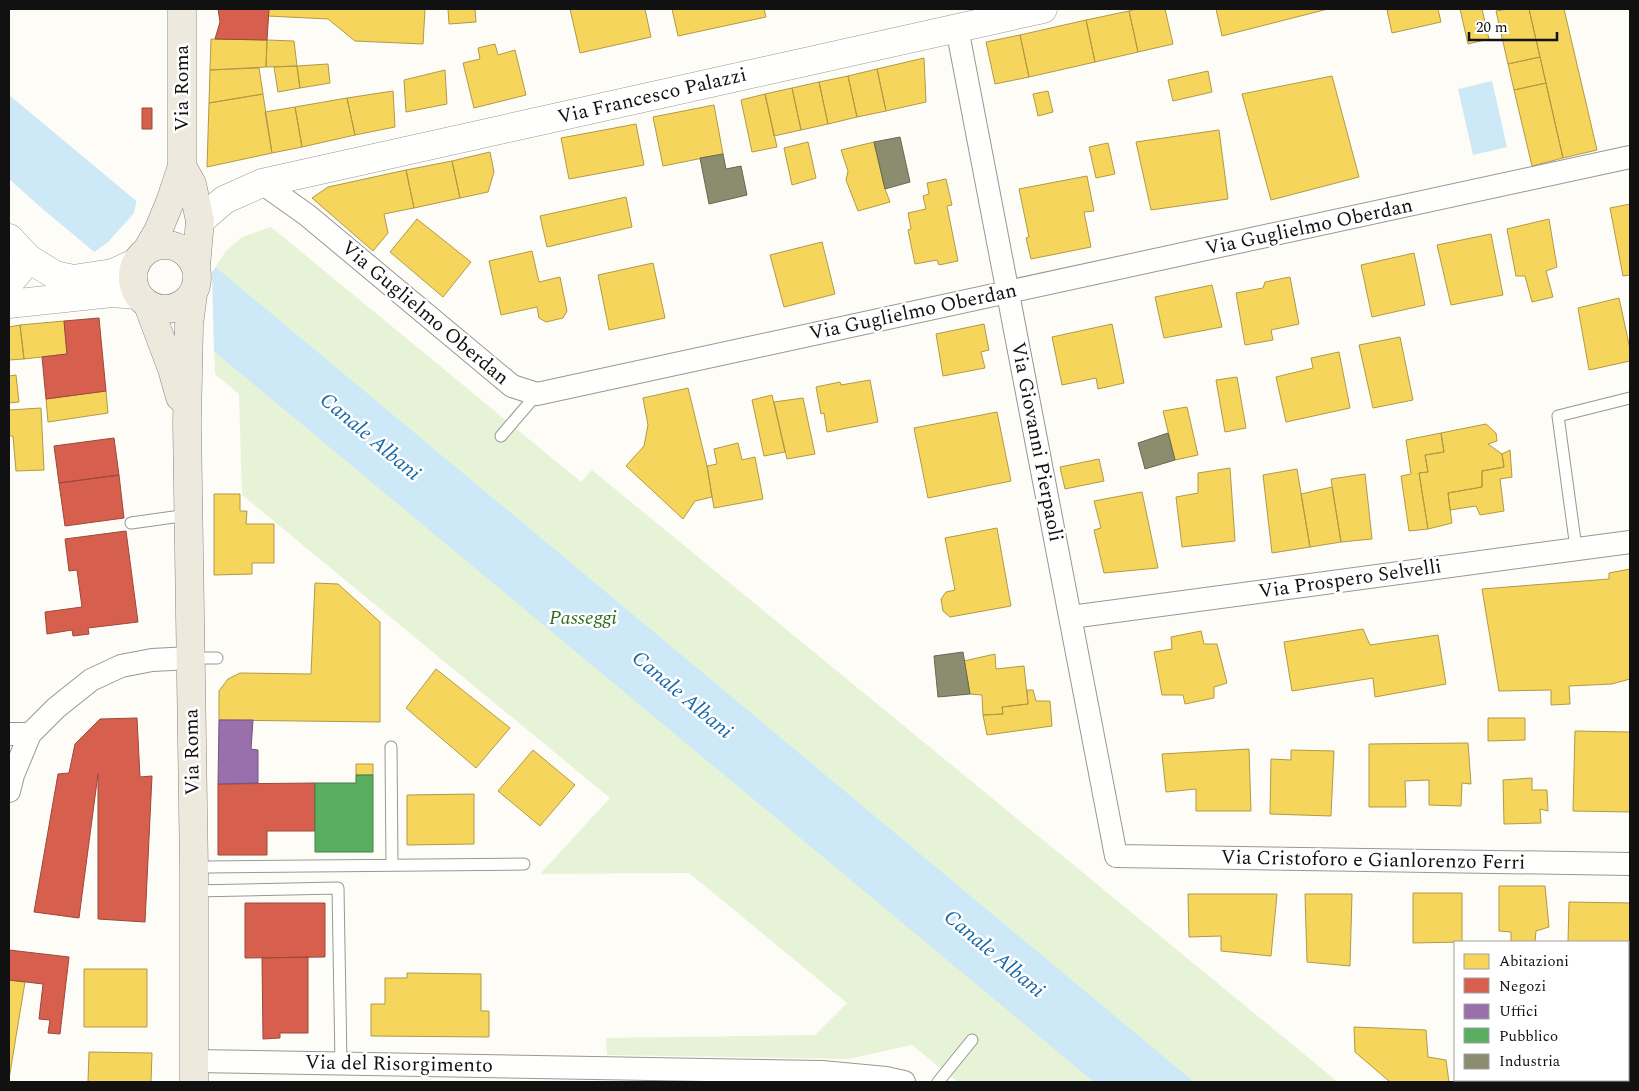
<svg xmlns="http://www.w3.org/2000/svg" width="1639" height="1091" font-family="Spectral,serif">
	<rect width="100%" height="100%" fill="#fdfcf7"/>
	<path fill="#e7f3d7" d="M271 227 581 482 592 470 1338 1082H958L912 1045 848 1059 607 1055 606 1038 815 1035 847 1003 689 873 540 874 610 798 242 495 239 394 215 374 212 272 226 251 242 237Z"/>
	<path fill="#cde8f7" d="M1492 81 1507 147 1473 155 1458 89Z
		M9 95 1194 1082H1094L45 211 9 179Z"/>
	<path fill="#fdfcf7" d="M137 198 217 265 212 272 214 354 93 253 108 242 134 213Z"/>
	<path fill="#f6d55c" stroke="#b19a46" d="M269 9H425L423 44 355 41 328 19 268 16Z
		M448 9H475L476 22 449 24Z
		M570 9H645L651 37 580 53Z
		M672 9H764L766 17 678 36Z
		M1136 9H1165L1173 44 1138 52 1129 11Z
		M1216 9H1328L1222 36Z
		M1395 9H1438L1441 22 1392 33 1387 10Z
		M1460 9H1482L1489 39 1468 44Z
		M1508 9H1529L1540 57 1508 64 1496 11Z
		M1529 9H1564L1597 150 1563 158Z
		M1129 11 1138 52 1095 62 1086 20Z
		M1086 20 1095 62 1029 77 1020 35Z
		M1020 35 1029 77 995 84 986 42Z
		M211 39 267 40 266 67 210 70Z
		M267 40 294 41 297 66 266 67Z
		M495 44 498 55 515 50 526 95 474 108 463 63 480 59 478 48Z
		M1540 57 1546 83 1514 90 1508 64Z
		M924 58 926 102 886 111 877 69Z
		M328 64 330 83 300 88 297 66Z
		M297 66 300 88 278 92 274 67Z
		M259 68 263 94 209 103 210 70Z
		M877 69 886 111 857 117 848 76Z
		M445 70 447 104 406 112 404 80Z
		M1208 71 1212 92 1173 101 1168 80Z
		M848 76 857 117 828 124 819 82Z
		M1332 76 1359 177 1271 200 1242 94Z
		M819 82 828 124 801 130 792 88Z
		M1546 83 1563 158 1532 166 1514 90Z
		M792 88 801 130 774 136 765 94Z
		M393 91 395 127 355 135 347 98Z
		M1048 91 1053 112 1038 116 1033 94Z
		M263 94 272 153 207 167 209 103Z
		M765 94 777 147 752 152 741 100Z
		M347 98 355 135 302 147 295 107Z
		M714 105 723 154 663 166 653 117Z
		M295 107 302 147 272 153 265 112Z
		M636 124 644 165 569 179 561 138Z
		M1219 130 1228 199 1151 210 1136 142Z
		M808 142 816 178 792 185 784 148Z
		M874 142 885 189 890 202 858 211 846 180 848 171 841 150Z
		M1108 143 1115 174 1096 178 1089 147Z
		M490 152 494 172 488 192 460 198 452 161Z
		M452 161 460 198 414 208 406 170Z
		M406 170 414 208 384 214 388 233 373 251 312 198 328 187Z
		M1087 176 1094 211 1084 212 1091 247 1031 259 1026 238 1029 237 1019 189Z
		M946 179 952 205 947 206 958 261 939 265 937 260 915 264 908 230 911 229 908 213 926 209 923 196 929 194 927 183Z
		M626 197 632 227 547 247 540 216Z
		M1630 204V275L1623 276 1610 208Z
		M417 219 471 262 443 297 390 252Z
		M1549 219 1557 267 1546 271 1553 297 1532 302 1525 276H1516L1507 229Z
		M1491 234 1503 295 1451 305 1437 245Z
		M822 242 835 294 784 307 770 255Z
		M532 251 539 282 560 277 567 311 563 318 546 322 539 318 537 307 501 315 489 261Z
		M1414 253 1425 305 1372 317 1361 265Z
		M653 263 665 318 609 330 598 275Z
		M1290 277 1299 324 1271 330 1273 340 1245 345 1236 293 1263 288 1265 282Z
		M1212 285 1222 327 1164 338 1155 297Z
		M1619 298 1630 349V361L1589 370 1578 308Z
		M64 321 67 354 24 359 20 325Z
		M984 324 989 350 981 352 985 368 943 376 936 334Z
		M1112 324 1124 383 1098 389 1096 378 1062 385 1052 337Z
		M20 325 24 359 9 360V327Z
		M1400 337 1413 400 1373 408 1359 345Z
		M1339 352 1350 408 1286 422 1276 377 1313 368 1311 358Z
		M16 375 19 402 9 403V376Z
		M1237 377 1246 428 1225 432 1216 380Z
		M870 380 878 422 827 432 824 413 821 414 816 387 840 382 841 385Z
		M688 388 707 466 712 497 695 501 683 519 626 466 644 446 648 425 643 398Z
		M106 391 108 413 48 422 46 399Z
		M772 395 785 452 764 456 752 400Z
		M803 398 815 454 787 459 774 402Z
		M1187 407 1198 455 1175 460 1163 411Z
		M41 408 44 470 16 471 13 436H9V410Z
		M997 412 1011 481 928 498 914 428Z
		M1486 424 1496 433 1497 441 1488 444 1502 454 1504 467 1482 471V487L1448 493 1452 523 1428 529 1419 473 1428 472 1425 455 1444 452 1441 433Z
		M1441 433 1444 452 1425 455 1428 472 1419 473 1428 529 1409 531 1401 476 1411 474 1406 440Z
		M738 443 742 460 755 457 763 499 714 508 707 466 717 464 714 449Z
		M1510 450 1512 477 1500 479 1504 511 1480 515 1476 506 1450 510 1448 493 1482 487V471L1504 467 1502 454Z
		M1099 459 1104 481 1065 489 1060 467Z
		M1230 468 1235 541 1182 547 1176 497 1198 493V473Z
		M1297 469 1310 547 1272 553 1263 475Z
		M1365 474 1372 539 1341 542 1331 479Z
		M1332 487 1341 542 1310 547 1301 494Z
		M1142 492 1158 568 1104 573 1094 530 1101 528 1094 501Z
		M214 494H240V511H247L246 524H274V563H252V574L214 575Z
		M997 528 1011 606 950 617 943 611 941 599 946 592 955 590 945 538Z
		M1630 569V679L1612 684 1569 686 1570 704 1551 705V690L1499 691 1482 589 1609 579V573Z
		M315 583 338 584 380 622V722L219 720V691L228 679 240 673 311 674Z
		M1363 629 1370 645 1438 635 1446 684 1375 697 1373 678 1292 691 1284 642Z
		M1201 631 1204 644H1217L1227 683 1214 687V698L1185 704 1183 695H1162L1154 652 1172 649 1171 637Z
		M995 654 996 669 1024 666 1028 704 1002 707 1003 714 983 715 982 695 970 694 964 661Z
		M436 669 510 728 476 768 406 708Z
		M1027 690H1033L1036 701H1050L1052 726 987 735 983 715 1003 714 1002 707 1028 704Z
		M1488 718H1525V740L1488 741Z
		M1575 731 1630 732V812L1573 811Z
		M1468 743 1471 784 1462 783 1461 806 1429 805V780L1405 781 1406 807H1369V744Z
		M1249 749 1251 811H1196V789L1166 792 1162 754Z
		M533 750 575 785 540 826 498 791Z
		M1291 750 1334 751 1331 816 1270 814 1271 759 1291 760Z
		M356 764H373V775H356Z
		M1532 778V790H1547L1548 811 1540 809 1541 823 1504 824 1503 780Z
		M474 794V844L407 845V795Z
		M1499 886H1545L1549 927 1536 931 1535 942H1511V932L1499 931Z
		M1413 893H1462V942L1413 943Z
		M1188 894H1277L1271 956 1221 951V936L1189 937Z
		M1305 894H1352L1350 966 1307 962Z
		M1569 902 1630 903V975H1628V942H1568Z
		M84 969H147V1027H84Z
		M407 973 481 974V1011H489V1037L371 1036V1004H385V978H407Z
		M9 980 25 982 9 1079Z
		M1354 1027 1426 1030 1428 1057 1446 1060 1449 1082H1390L1355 1052Z
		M89 1052 152 1053 151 1082H88Z
		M1468 1080H1511V1082H1468Z
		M1511 1080H1539V1082H1511Z
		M1539 1080H1617L1616 1082H1539Z"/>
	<path fill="#d6604d" stroke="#9b483b" d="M218 9H269L267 40 215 39 220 22Z
		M142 108H152V129H142Z
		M99 318 106 391 46 399 42 357 67 354 64 321Z
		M114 438 119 475 59 483 54 446Z
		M119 475 124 518 65 526 59 483Z
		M126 531 138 622 88 628 89 634 73 636 72 630 47 634 45 612 82 607 77 570 69 571 65 539Z
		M137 718 140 777 152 776 145 922 98 919V774L79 918 34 912 58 774 69 773 75 744 100 719Z
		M315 783V831H267V855H218V784Z
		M245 903H325V957L245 958Z
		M9 950 69 957 60 1034 48 1033 50 1020 39 1019 43 984 9 980Z
		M308 957V1033H280V1038L263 1039 262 958Z"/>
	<path fill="#9970ab" stroke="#70547d" d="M219 720H253L251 749 258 750V783L218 784Z"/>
	<path fill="#5aae61" stroke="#447f49" d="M356 775H373V852H315V783H356Z"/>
	<path fill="#8c8c6e" stroke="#676752" d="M900 137 910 182 885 189 874 142Z
		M723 154 726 169 741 166 747 195 709 204 700 158Z
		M1168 433 1175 460 1145 469 1138 443Z
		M963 652 970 694 938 697 934 656Z"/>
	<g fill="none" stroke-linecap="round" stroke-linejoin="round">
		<g stroke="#979795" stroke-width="13">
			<path id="service" d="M501 436 537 394
				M131 523 188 515
				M1576 548 1558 416 1630 398
				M191 658H217
				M391 747 392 865
				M194 869 209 867 524 864
				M194 891 338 888 341 1063
				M938 1082 972 1040"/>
		</g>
		<g stroke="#979795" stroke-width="24">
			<path id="minor" d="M957 28 1116 856 1630 864
				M262 183 307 215 512 386 537 394 1630 157
				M1071 617 1630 542
				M9 734H30
				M9 791 13 775 30 734 56 708 91 680 121 666 152 660 191 658
				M194 1061 822 1072 886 1078 904 1082"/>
		</g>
		<g stroke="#979795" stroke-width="29">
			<path id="tertiary" d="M200 221 224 200 262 183 1043 9
				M9 238 29 259 55 275 73 279 113 273 135 263
				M9 283 29 259
				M9 304 112 293 138 295"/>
		</g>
		<g stroke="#858482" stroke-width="29">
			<path id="primary" d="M182 166 192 184 200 221 196 266
				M133 277a32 32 0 1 1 64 0a32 32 0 1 1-64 0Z
				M147 250 158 231 170 202 182 166V9
				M193 294 189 325 187 423 194 869V1082
				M148 305 172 369 180 397"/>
		</g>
		<use href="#service" stroke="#fffffe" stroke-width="11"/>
		<use href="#minor" stroke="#fffffe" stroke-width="22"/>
		<use href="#tertiary" stroke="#fffffe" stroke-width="28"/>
		<use href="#primary" stroke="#ede9dc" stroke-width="28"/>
	</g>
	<g text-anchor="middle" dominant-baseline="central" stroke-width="5" stroke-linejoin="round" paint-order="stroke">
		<g font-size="20" fill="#111" stroke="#fff">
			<text transform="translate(182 88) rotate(-90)">Via Roma</text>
			<text transform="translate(652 96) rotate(-13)">Via Francesco Palazzi</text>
			<text transform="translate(1309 227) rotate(-12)">Via Guglielmo Oberdan</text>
			<text transform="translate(913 312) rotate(-12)">Via Guglielmo Oberdan</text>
			<text transform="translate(425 313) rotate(40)">Via Guglielmo Oberdan</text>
			<text transform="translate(1037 442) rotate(79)">Via Giovanni Pierpaoli</text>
			<text transform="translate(1350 579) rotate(-8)">Via Prospero Selvelli</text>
			<text transform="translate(192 752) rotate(-91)">Via Roma</text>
			<text transform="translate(1373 860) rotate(1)">Via Cristoforo e Gianlorenzo Ferri</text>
			<text transform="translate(399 1064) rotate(1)">Via del Risorgimento</text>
		</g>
		<g font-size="20" font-style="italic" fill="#2f6b1f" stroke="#fff">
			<text x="583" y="618">Passeggi</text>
		</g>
		<g font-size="21" font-style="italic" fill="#1768a6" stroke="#fff">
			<text transform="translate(370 437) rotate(40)">Canale Albani</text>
			<text transform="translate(682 695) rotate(40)">Canale Albani</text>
			<text transform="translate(994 954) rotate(40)">Canale Albani</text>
		</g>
	</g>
	<rect width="1639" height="1091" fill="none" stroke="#111111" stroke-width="20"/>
	<rect x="1454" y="941" width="175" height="140" fill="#ffffff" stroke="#a0a0a0"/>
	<rect x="1464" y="954" width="25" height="15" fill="#f6d55c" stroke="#a0a0a0"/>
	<text x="1499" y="966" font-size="15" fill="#111111">Abitazioni</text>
	<rect x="1464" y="978" width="25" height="15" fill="#d6604d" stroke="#a0a0a0"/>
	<text x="1499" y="991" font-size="15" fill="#111111">Negozi</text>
	<rect x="1464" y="1004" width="25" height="15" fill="#9970ab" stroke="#a0a0a0"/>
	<text x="1499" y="1016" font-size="15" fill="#111111">Uffici</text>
	<rect x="1464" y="1028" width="25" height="15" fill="#5aae61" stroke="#a0a0a0"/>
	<text x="1499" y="1041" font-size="15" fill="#111111">Pubblico</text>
	<rect x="1464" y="1054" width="25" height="15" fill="#8c8c6e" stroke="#a0a0a0"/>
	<text x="1499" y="1066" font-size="15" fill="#111111">Industria</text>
	<path d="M1469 32v8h88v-8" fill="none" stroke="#111111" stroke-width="2.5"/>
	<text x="1476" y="32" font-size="15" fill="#111111" stroke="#ffffff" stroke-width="4" paint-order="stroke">20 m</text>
</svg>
